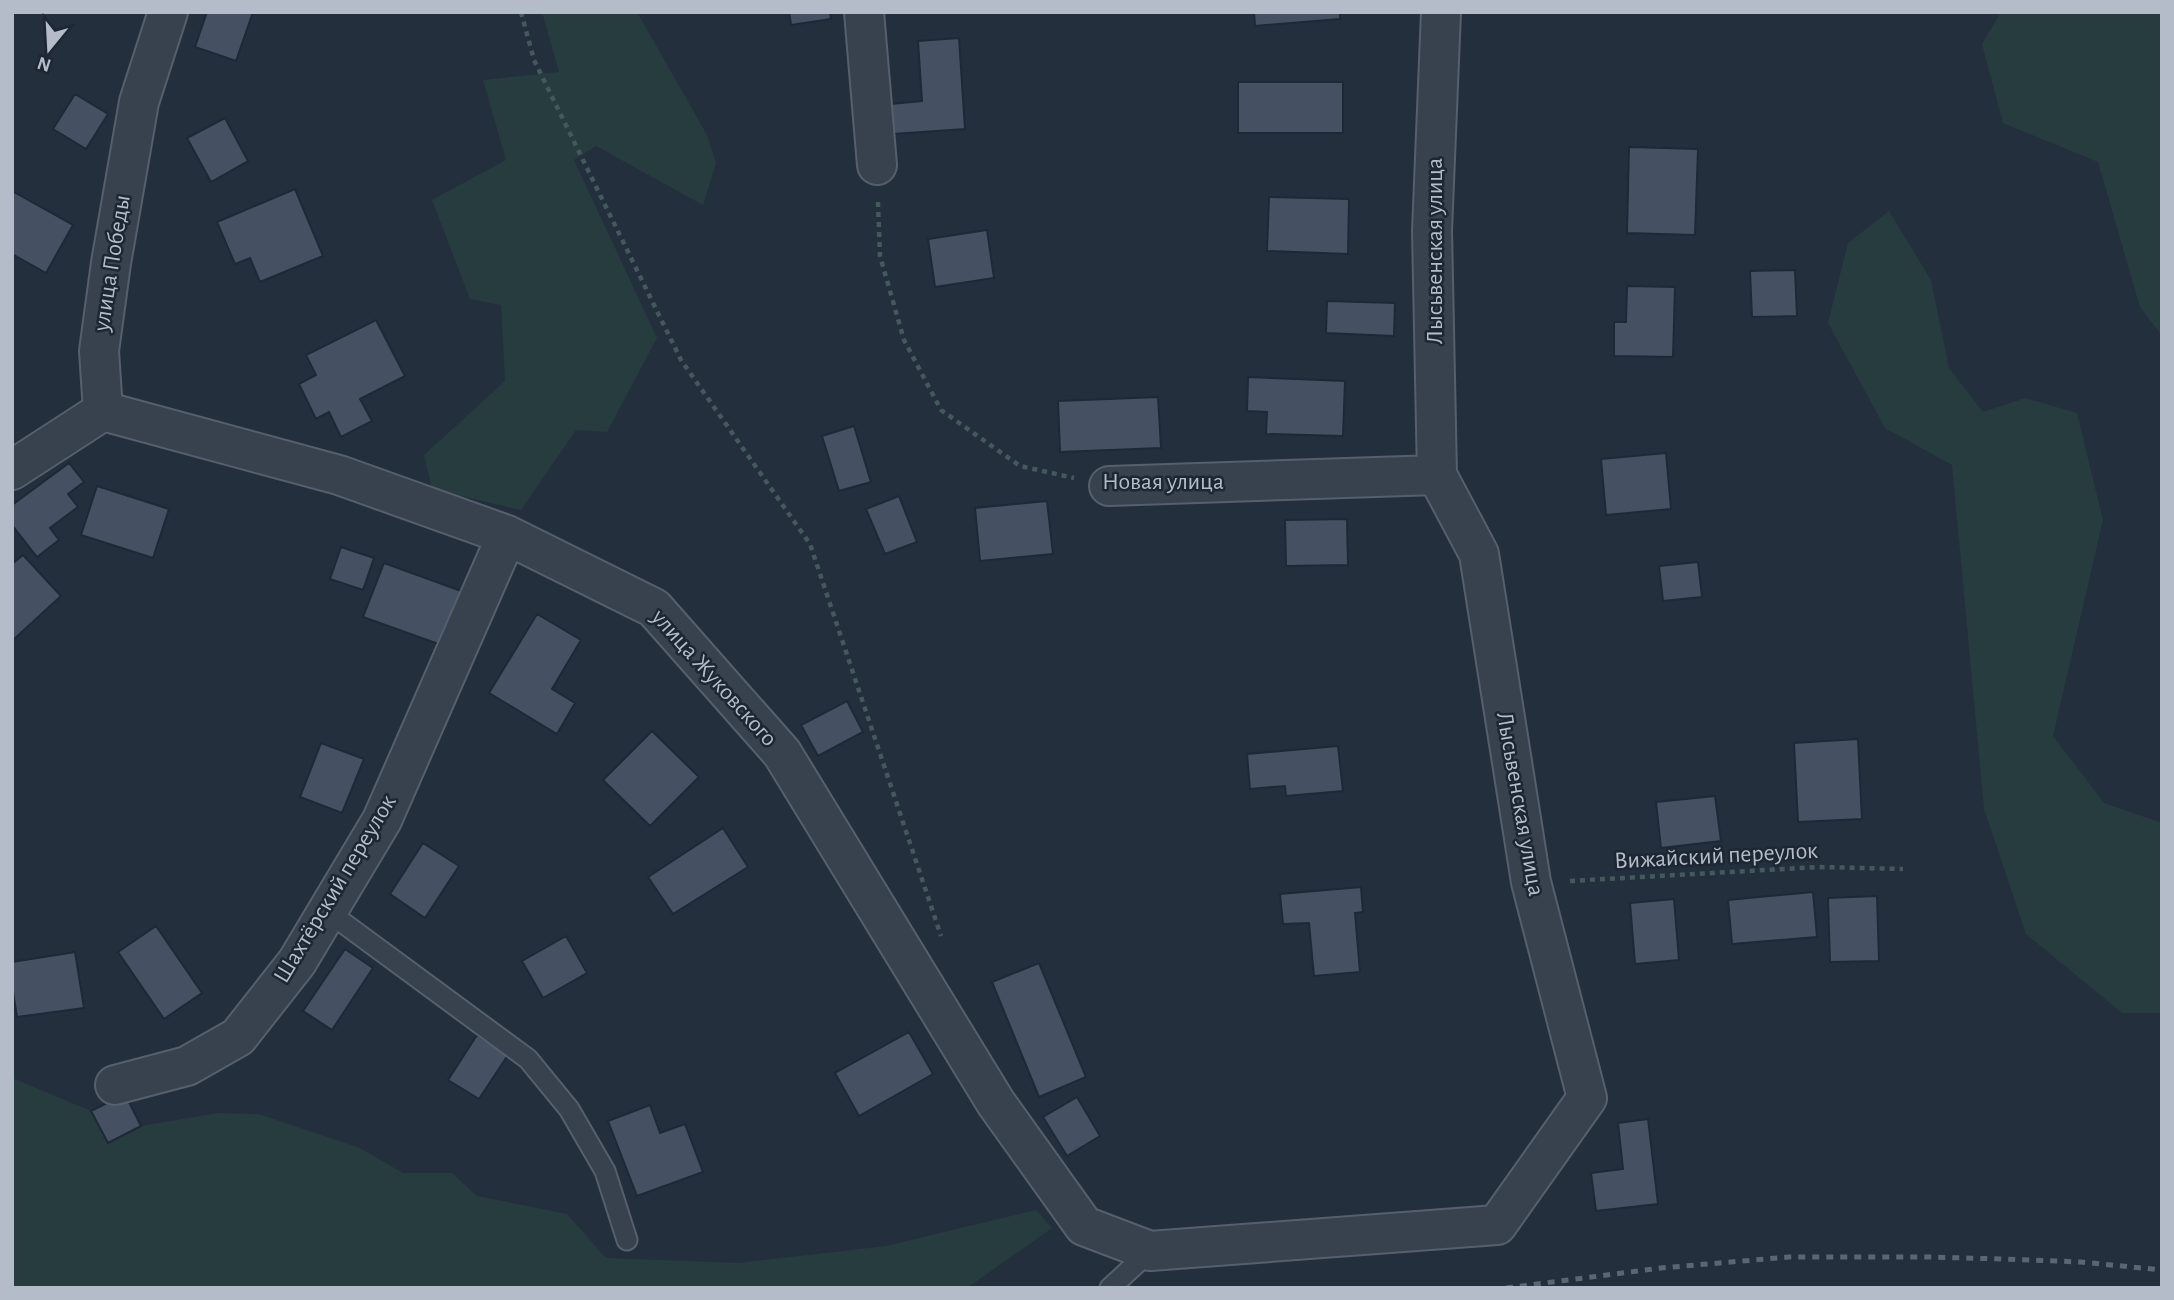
<svg xmlns="http://www.w3.org/2000/svg" width="2174" height="1300" font-family="'Alegreya Sans',sans-serif">
	<rect width="100%" height="100%" fill="#242f3e"/>
	<path fill="#263c3f" d="M542 12H637L707 135 716 163 703 205 596 146 574 160 657 338 607 432 576 430 521 510 432 489 424 455 505 381 501 305 470 299 432 200 506 160 483 80 559 72Z
		M2001 12H2162V336L2140 307 2098 162 2003 123 1982 44Z
		M1889 211 1931 280 1949 368 1983 412 2025 398 2077 413 2103 520 2053 736 2104 803 2162 823V1013H2122L2026 934 1984 809 1952 465 1885 428 1828 323 1848 243Z
		M12 1078 91 1111 108 1143 141 1126 218 1113 259 1114 360 1148 403 1173H452L477 1196 567 1214 606 1258 739 1263 886 1246 1036 1210 1052 1228 967 1288H12Z"/>
	<path fill="#455162" stroke="#1f2835" stroke-width="2" d="M207 12H253L236 61 195 47Z
		M789 12H830L831 19 791 25Z
		M1254 12H1340V19L1255 26Z
		M959 38 965 129 893 134 890 104 922 101 918 41Z
		M1238 82H1343V133H1238Z
		M75 94 108 114 86 149 53 129Z
		M225 118 248 161 211 182 187 138Z
		M1629 147 1698 149 1695 235 1627 233Z
		M295 189 323 256 260 282 250 258 235 264 217 222Z
		M12 191 73 225 46 273 12 254Z
		M1269 197 1349 199 1348 254 1267 251Z
		M987 230 994 278 935 287 928 239Z
		M1795 270 1797 316 1752 317 1750 271Z
		M1627 286 1675 287 1673 357 1614 356V322H1626Z
		M1327 301 1395 303 1394 336 1326 333Z
		M376 320 405 376 360 399 372 421 341 437 329 412 316 419 299 384 316 375 306 355Z
		M1248 377 1345 381 1343 436 1266 434 1267 412 1247 411Z
		M1158 397 1161 448 1060 452 1058 401Z
		M854 426 871 482 839 491 822 436Z
		M1666 453 1671 509 1606 515 1601 459Z
		M69 463 84 482 68 494 78 507 50 528 59 540 37 557 12 525V505Z
		M97 486 169 509 153 558 81 535Z
		M899 496 917 542 885 554 866 509Z
		M1047 501 1053 554 980 561 975 508Z
		M1347 519 1348 565 1286 566 1285 520Z
		M341 547 374 558 363 590 330 579Z
		M23 555 61 596 12 641V564Z
		M1698 562 1702 597 1663 601 1659 566Z
		M384 563 464 592 444 646 363 617Z
		M537 614 581 640 552 689 575 703 557 734 489 693Z
		M847 701 863 732 818 756 801 725Z
		M652 731 699 777 650 826 603 780Z
		M1858 739 1862 819 1798 822 1794 743Z
		M321 743 364 759 342 813 300 797Z
		M1338 746 1343 791 1286 796 1285 786 1250 789 1247 754Z
		M1715 796 1721 841 1661 848 1656 802Z
		M723 828 748 867 673 914 648 877Z
		M423 843 459 866 425 918 390 894Z
		M1361 887 1363 912 1355 913 1360 972 1314 976 1309 923 1283 924 1280 894Z
		M1813 892 1817 937 1732 944 1728 900Z
		M1877 896 1879 961 1830 962 1828 898Z
		M1674 899 1679 960 1635 964 1630 903Z
		M156 926 202 993 164 1019 118 952Z
		M566 936 587 973 543 998 522 961Z
		M345 949 373 968 332 1030 303 1011Z
		M75 952 84 1008 17 1017 12 986V962Z
		M1039 963 1086 1077 1039 1097 992 982Z
		M909 1032 933 1074 859 1116 835 1073Z
		M477 1035 508 1055 479 1099 448 1080Z
		M125 1094 141 1126 108 1143 91 1111Z
		M1077 1097 1100 1136 1067 1156 1043 1117Z
		M650 1105 660 1133 685 1124 703 1172 637 1196 608 1121Z
		M1648 1119 1658 1204 1596 1211 1591 1173 1623 1169 1618 1123Z"/>
	<g fill="none" stroke-linecap="round" stroke-linejoin="round">
		<g stroke="#565f6c" stroke-width="23">
			<path id="service" d="M327 911 528 1059 569 1109 605 1171 627 1240
				M1110 1288 1150 1251"/>
		</g>
		<g stroke="#565f6c" stroke-width="42">
			<path id="minor" d="M864 12 877 165
				M103 411 339 475 507 535 654 608 782 753 996 1103 1084 1226 1150 1251 1497 1225 1587 1098 1531 882 1479 554 1437 475 1432 231 1441 12
				M103 411 99 351 111 263 139 102 168 12
				M12 470 103 411
				M1109 486 1437 475
				M115 1085 187 1066 238 1037 297 962 382 820 507 535"/>
		</g>
		<path stroke="#44595c" stroke-width="4.5" stroke-dasharray="5 5" stroke-linecap="butt" d="M521 12 534 60 681 360 810 544 941 936
			M878 202 880 256 904 340 941 410 1020 466 1074 478
			M1570 881 1819 867 1903 869"/>
		<use href="#service" stroke="#38414e" stroke-width="19"/>
		<use href="#minor" stroke="#38414e" stroke-width="38"/>
		<path stroke="#5a6575" stroke-width="5" stroke-dasharray="7 7" stroke-linecap="butt" d="M1506 1288 1661 1268 1789 1257H1929L2001 1259 2081 1262 2162 1270"/>
	</g>
	<g text-anchor="middle" dominant-baseline="central" stroke-width="5" stroke-linejoin="round" paint-order="stroke">
		<g font-size="24" fill="#b4bcc9" stroke="#1d2633">
			<text transform="translate(1435 251) rotate(-90)">Лысьвенская улица</text>
			<text transform="translate(112 263) rotate(-81)">улица Победы</text>
			<text x="1163" y="482">Новая улица</text>
			<text transform="translate(714 678) rotate(48)">улица Жуковского</text>
			<text transform="translate(1520 804) rotate(80)">Лысьвенская улица</text>
			<text transform="translate(1716 856) rotate(-3)">Вижайский переулок</text>
			<text transform="translate(335 889) rotate(-59)">Шахтёрский переулок</text>
		</g>
	</g>
	<rect width="2174" height="1300" fill="none" stroke="#b4bcc9" stroke-width="28"/>
	<g transform="translate(49 49) rotate(198)" stroke="#1d2633" stroke-width="5" paint-order="stroke">
	<path d="M0-5L12 26L0 18L-12 26Z" fill="#b4bcc9"/>
	<text y="-10" font-size="19" font-weight="bold" text-anchor="middle" fill="#b4bcc9">N</text>
	</g>
</svg>
